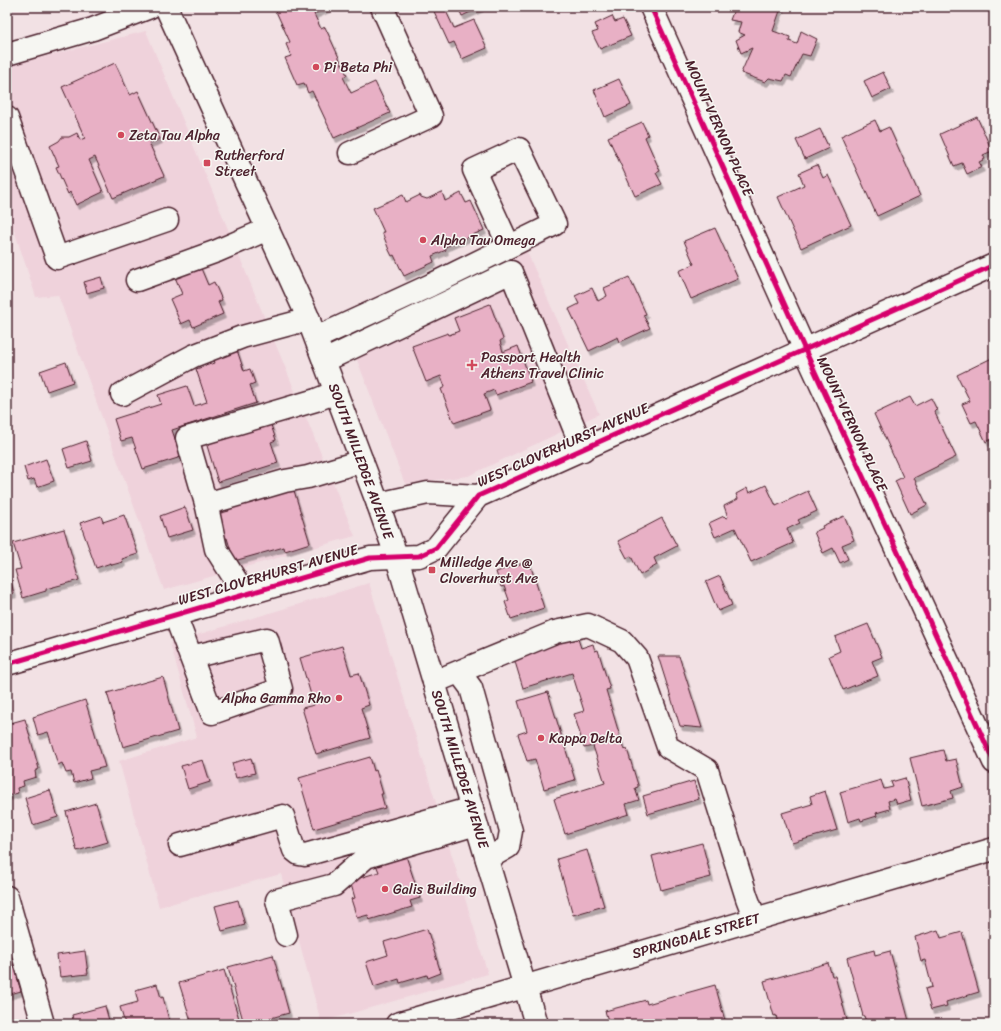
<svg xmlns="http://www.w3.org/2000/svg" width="1001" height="1031" font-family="Sriracha,sans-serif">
	<defs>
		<filter id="shadow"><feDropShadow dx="2.5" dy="4.5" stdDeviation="0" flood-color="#0004"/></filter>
	</defs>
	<rect width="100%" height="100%" fill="#f2e1e4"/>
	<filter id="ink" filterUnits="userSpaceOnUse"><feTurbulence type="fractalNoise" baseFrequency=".025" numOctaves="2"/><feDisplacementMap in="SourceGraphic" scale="8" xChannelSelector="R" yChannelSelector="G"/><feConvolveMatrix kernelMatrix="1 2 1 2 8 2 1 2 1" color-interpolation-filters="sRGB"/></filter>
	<g filter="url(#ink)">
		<path fill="#efd2db" d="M146 31 355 536 164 590 58 295 36 297 7 208V66Z
			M527 252 599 414 468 476 405 484 347 334Z
			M369 583 488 974 321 1022 281 874 159 907 119 761 197 737 170 643Z"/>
		<path fill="#e8b0c5" stroke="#4a1f2b" filter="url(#shadow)" d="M274 7H329L314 14 321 29 325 27 347 75 343 77 351 93 375 82 390 113 334 138 312 91 308 93 304 83 297 85 285 58 291 56 286 44 290 42Z
			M432 7H444L454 28 474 20 487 48 462 59 454 42 449 44Z
			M458 7H481L462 16Z
			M735 7H782L781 8 773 31 790 37 789 41 797 44 801 31 817 39 810 56 802 54 791 77 786 75 783 81 769 78 765 82 741 73 752 48 741 53 736 40 745 35 738 32 741 22 730 20Z
			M612 16 615 22 623 19 631 36 600 49 592 33 598 31 595 24Z
			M115 63 130 95 138 91 160 139 149 143 164 176 113 198 95 157 89 160 103 192 76 205 70 192 68 194 56 167 59 166 50 146 59 141 62 137H69L77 133 80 140 85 138 62 87Z
			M883 72 891 89 872 98 864 81Z
			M619 79 631 105 605 117 594 90Z
			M977 117 992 151 983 155 985 159 979 162 982 167 967 174 962 163 954 166 940 134Z
			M875 120 880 131 889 127 920 196 877 216 841 136Z
			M642 122 648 135 645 137 660 171 656 173 662 184 635 196 608 137Z
			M820 129 829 148 805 159 796 140Z
			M817 165 823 178 828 175 851 225 801 248 778 197 804 185 799 173Z
			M442 192 445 201 461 193 466 203 471 201 484 230 445 247 446 250 432 256 434 262 404 276 394 255 392 256 389 250 382 232H384L373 208 403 195 406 202 420 195 421 197 427 199Z
			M715 228 738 279 691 299 679 271 694 264 684 241Z
			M200 266 208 285 214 282 222 300 218 302 223 314 193 327 190 320 181 324 170 299 182 294 175 277Z
			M101 277 104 288 87 293 84 282Z
			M629 277 646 314 643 315 650 328 620 342 618 337 589 351 569 309 579 304 575 296 592 288 598 301 607 296 604 288Z
			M490 304 503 339 500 341 503 352 518 346 531 382 496 395 494 390 484 394 490 410 454 423 441 389 445 387 441 376 426 382 412 346 448 333 449 335 459 331 454 318Z
			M235 344 244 371 250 369 255 383 250 385 256 403 172 430 181 457 143 469 132 438 121 441 114 419 161 404 158 395 187 386 194 406 207 402 196 369 214 363 210 352Z
			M994 357V432L993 433 994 438 986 442 976 421 971 423 962 404 970 401 957 375Z
			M66 362 73 382 47 391 40 371Z
			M910 397 915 406 931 398 937 410 934 411 956 457 914 478 927 505 910 514 895 481 903 477 874 414Z
			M269 419 276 440 271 442 278 463 218 482 205 439Z
			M86 441 92 461 69 468 63 449Z
			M46 459 54 481 37 487 34 479 28 481 24 467Z
			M292 484 310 543 285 551 284 547 234 561 227 538 224 539 217 514 229 511 228 509Z
			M766 485 776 506 808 491 817 511 798 520 800 523 787 529 793 543 751 562 735 528 715 537 709 523 724 516 726 518 728 517 724 506 738 499 736 494 747 488 749 493Z
			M185 507 193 530 167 538 160 516Z
			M124 515 138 554 122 559 123 562 112 565 111 563 96 568 80 523 101 516 103 522Z
			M844 516 854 540 842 545 848 559 840 563 833 548 823 553 814 532 823 528 822 526Z
			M662 518 677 546 654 558 657 565 640 575 631 556 627 558 618 541Z
			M64 529 79 580 46 589V591L23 598 15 570 21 569 13 543Z
			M529 561 544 608 511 619 505 602 509 600 504 586 501 587 496 572Z
			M7 569 14 593 7 595Z
			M720 576 732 605 718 611 706 582Z
			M868 624 882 657 872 661 878 676 843 690 829 656 840 651 835 637Z
			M576 633 581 648 593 644 595 651 598 650 610 689 606 690 624 750 627 749 638 785V787L635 788 639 800 626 804 629 814 565 834 554 799 605 783 593 746 584 748 580 734 574 714 584 711 572 673 523 688 512 652Z
			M342 646 351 675 359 673 369 705 361 708 370 738 316 754 302 708 314 705 300 658Z
			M658 656H679L702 728 680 726Z
			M163 677 178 731 123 747 107 693Z
			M548 692 575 780 544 789 535 759 527 761 518 734 527 731 518 701Z
			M85 700 105 767 89 771 91 778 74 783 71 772 66 773 62 763 58 765 48 732 38 735 33 717Z
			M25 719 39 769 35 771 36 777 23 781 24 786 17 788 18 793 7 796V724Z
			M943 750 946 761 956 759 963 787 951 791 953 798 922 806 910 758Z
			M370 757 374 771 376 770 383 794H381L385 808 314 829 299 778Z
			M251 758 255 773 236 778 232 763Z
			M203 760 210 782 188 789 181 766Z
			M905 778 911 800 897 804 895 799 888 801 890 809 876 813 877 816 861 821 860 818 848 822 840 792 881 780 884 789 893 787 891 782Z
			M694 781 699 799 648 814 643 796Z
			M50 790 58 817 33 825 25 798Z
			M825 791 837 830 792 843 782 813 812 804 810 796Z
			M96 803 108 842 77 851 66 812Z
			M702 843 711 877 661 890 652 856Z
			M587 850 604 906 573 915 557 859Z
			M405 853 420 898 410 901 412 907 369 920 368 915 357 918 351 899 355 898 350 881 379 872 375 862Z
			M238 900 245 925 222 931 215 906Z
			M427 929 441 973 428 978 427 975 400 983 399 979 374 987 366 962 388 955 384 942Z
			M938 930 941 938 962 932 979 992 946 1002 947 1006 931 1010 925 989 932 987 925 960 921 961 915 937Z
			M874 950 875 955 890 951 909 1021 897 1024H867L864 1016H863L847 958Z
			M85 951 88 974 60 977 57 955Z
			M273 955 289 1013 249 1024H244L228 967Z
			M828 963 832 976H835L848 1024H778L776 1015 774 1016 764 981Z
			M13 964 15 969 18 968 21 977 17 978 21 991 7 995V966Z
			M224 970 240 1022 233 1024H192L179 983Z
			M157 984 161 998 163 997 170 1024H125L120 1007 138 1002 135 990Z
			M715 985 726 1024H609L605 1011 646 1000 647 1004Z
			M105 1006 110 1024H74L72 1015Z"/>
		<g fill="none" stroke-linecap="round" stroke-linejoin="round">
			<g stroke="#4a1f2b" stroke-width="25">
				<path id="minor" d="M651 7 805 350 994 762
					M7 54 93 29 150 7
					M7 118 57 258 167 220
					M350 153 431 116 382 7
					M137 280 217 251 268 229
					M316 338 431 285 555 224 519 149 474 170 509 246
					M324 361 511 272 583 450
					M122 394 193 356 242 337 309 319
					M206 504 285 481 308 477 362 461
					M378 504 428 493 478 496
					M239 596 235 579 216 549 207 507 187 438 316 400 336 392
					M175 615 212 713 281 689 267 639 191 657
					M7 664 363 560 370 558 419 556 436 548 478 496 994 265
					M459 672 471 688 511 831 508 847 487 859
					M434 682 555 632 588 625 622 641 637 658 668 747 707 770 747 898 755 919
					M180 845 283 816 294 850 299 854 305 855 472 808
					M7 897 43 1024
					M286 935 277 900 334 885 366 857 476 824
					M397 1024 994 849"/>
			</g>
			<g stroke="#4a1f2b" stroke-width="25">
				<path id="major" d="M166 7 306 313 378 504 397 558 536 1024"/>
			</g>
			<use href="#minor" stroke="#f6f6f2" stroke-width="22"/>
			<use href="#major" stroke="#f6f6f2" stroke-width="22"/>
			<g stroke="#f6f6f2" stroke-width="8">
				<path id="cycleway" d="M651 7 805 350 994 762
					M7 664 363 560 370 558 419 556 436 548 478 496 994 265"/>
			</g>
			<use href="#cycleway" stroke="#d6006c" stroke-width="5"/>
		</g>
	</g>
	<g fill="#d1495b" stroke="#f6f6f2" stroke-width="1.5">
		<circle cx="316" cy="67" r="4"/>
		<circle cx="121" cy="135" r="4"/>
		<rect x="203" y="159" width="8" height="8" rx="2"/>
		<circle cx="423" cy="240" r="4"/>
		<path d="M470 359h4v4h4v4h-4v4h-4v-4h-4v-4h4z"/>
		<rect x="428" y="566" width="8" height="8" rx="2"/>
		<circle cx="339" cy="698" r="4"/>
		<circle cx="541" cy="738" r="4"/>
		<circle cx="385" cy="889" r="4"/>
	</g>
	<g text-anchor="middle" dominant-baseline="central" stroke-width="3" stroke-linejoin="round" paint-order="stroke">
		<g font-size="14" fill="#4a1f2b" stroke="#f6f6f2" text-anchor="start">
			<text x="324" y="67">Pi Beta Phi</text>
			<text x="129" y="135">Zeta Tau Alpha</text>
			<text x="215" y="155">Rutherford<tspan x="215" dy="16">Street</tspan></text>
			<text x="431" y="240">Alpha Tau Omega</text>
			<text x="481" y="357">Passport Health<tspan x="481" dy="16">Athens Travel Clinic</tspan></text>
			<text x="440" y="562">Milledge Ave @<tspan x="440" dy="16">Cloverhurst Ave</tspan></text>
			<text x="331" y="698" text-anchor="end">Alpha Gamma Rho</text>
			<text x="549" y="738">Kappa Delta</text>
			<text x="393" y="889">Galis Building</text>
		</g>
		<g font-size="14" fill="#4a1f2b" stroke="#f6f6f2">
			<text transform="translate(719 128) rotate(66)">MOUNT VERNON PLACE</text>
			<text transform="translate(852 424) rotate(65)">MOUNT VERNON PLACE</text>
			<text transform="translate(563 445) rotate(-24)">WEST CLOVERHURST AVENUE</text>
			<text transform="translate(361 461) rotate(70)">SOUTH MILLEDGE AVENUE</text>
			<text transform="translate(268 575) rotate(-16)">WEST CLOVERHURST AVENUE</text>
			<text transform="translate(460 769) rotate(73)">SOUTH MILLEDGE AVENUE</text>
			<text transform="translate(696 936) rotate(-16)">SPRINGDALE STREET</text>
		</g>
	</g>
	<rect width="1001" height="1031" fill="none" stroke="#f6f6f2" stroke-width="24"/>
	<rect x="12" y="12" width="977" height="1007" fill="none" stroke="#4a1f2b" stroke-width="1.5" filter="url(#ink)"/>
</svg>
